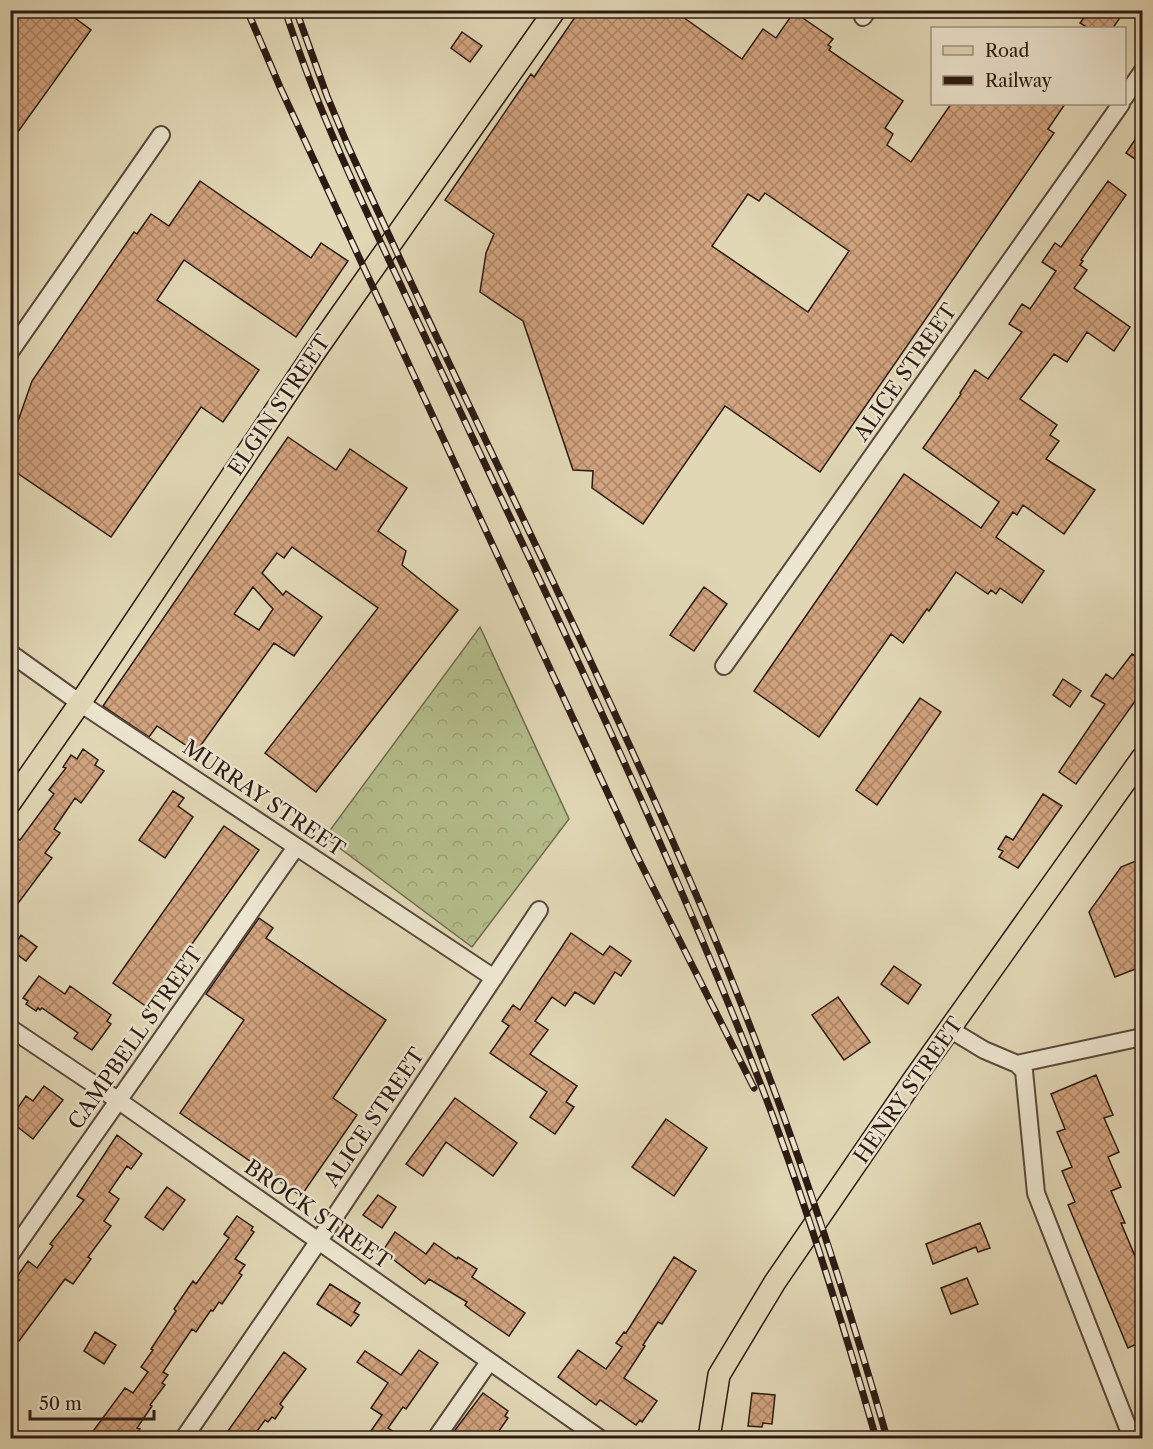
<svg xmlns="http://www.w3.org/2000/svg" width="1153" height="1449" font-family="'Libre Caslon Text',serif">
	<defs>
		<pattern id="forest-crowns" width="20" height="18" patternUnits="userSpaceOnUse" patternTransform="scale(1.5)"><rect width="20" height="18" fill="#b5be8c"/><path d="M2 6a3 3 0 1 1 6 0M12 15a3 3 0 1 1 6 0" fill="none" stroke="#9ca378"/></pattern>
		<pattern id="building-cross-hatch" width="8" height="8" patternUnits="userSpaceOnUse" patternTransform="scale(1.5)"><rect width="8" height="8" fill="#d1a37e"/><path d="M0 0l8 8M0 8l8-8" fill="none" stroke="#aa8466"/></pattern>
	</defs>
	<rect width="100%" height="100%" fill="#e1d7b5"/>
	<filter id="stains"><feTurbulence type="fractalNoise" baseFrequency=".00333" numOctaves="4"/><feColorMatrix values="0 0 0 0 .2 0 0 0 0 .09 0 0 0 0 .02 0 0 0 .5 -.17"/></filter>
	<radialGradient id="worn" r=".72"><stop offset=".6" stop-color="#630" stop-opacity="0"/><stop offset="1" stop-color="#630" stop-opacity=".3"/></radialGradient>
	<path fill="url(#forest-crowns)" stroke="#706c50" stroke-width="1.5" d="M480 627 569 819 472 947 325 837Z"/>
	<path fill="url(#building-cross-hatch)" stroke="#2c1a14" stroke-width="1.5" fill-rule="evenodd" d="M10 10H64L91 30 10 143Z
		M580 10H673L742 59 763 29 776 38 794 12 833 39 828 45 831 47 829 50 903 101 885 128 893 134 887 145 911 162 951 104H1065L1048 129 1054 133 820 472 725 406 643 524 592 488 593 471 573 470 523 321 480 292 486 253 494 234 445 200 531 74 534 77ZM765 193 849 251 808 312 712 246 748 194 759 201Z
		M1089 10H1125L1113 28H1088L1080 23Z
		M462 32 482 46 470 62 451 48Z
		M1143 128V164L1126 153Z
		M200 181 311 258 321 243 348 261 296 337 184 260 157 300 259 370 223 422 201 407 111 537 10 468V444L32 381 134 232 137 234 151 214 169 226Z
		M1108 181 1126 195 1081 260 1083 261 1080 265 1087 270 1074 288 1130 327 1114 351 1087 332 1067 362 1054 354 1020 399 1057 425 1050 435 1059 441 1046 459 1095 490 1064 534 1023 505 1017 515 1013 512 996 537 1044 571 1022 603 1000 588 996 594 991 590 988 594 956 572 929 611 927 609 903 643 891 634 819 737 754 691 904 474 981 528 999 502 923 448 961 394 960 393 975 370 988 379 1022 332 1009 324 1022 304 1030 309 1056 271 1042 262 1055 243 1061 247Z
		M288 437 336 470 350 449 407 488 378 531 406 551 402 565 458 610 316 792 265 753 378 608 292 547 284 558 277 553 262 573 283 595 286 591 322 617 294 656 274 643 196 752 157 726 149 737 103 706ZM253 587 273 609 259 630 234 614Z
		M704 587 727 604 694 651 670 635Z
		M1132 654 1143 661V690L1076 784 1059 772 1105 704 1091 696 1106 674 1113 679Z
		M1063 679 1081 691 1070 707 1053 695Z
		M920 698 941 712 877 805 856 790Z
		M83 749 98 760 95 765 104 771 81 803 75 798 60 820 54 829 60 833 45 853 52 858 10 914V839L16 842 18 839 20 840 54 794 49 790 66 768 63 767 71 755 77 759Z
		M173 791 184 798 178 806 193 817 165 858 139 840Z
		M1043 794 1062 806 1018 868 999 857 1003 851 998 849 1006 836 1013 840Z
		M224 826 259 850 147 1007 113 983Z
		M1143 858V966L1115 977 1089 912 1121 867Z
		M259 918 273 928 266 938 386 1020 333 1098 357 1115 301 1196 180 1113 244 1020 206 994Z
		M571 933 603 955 610 946 631 961 621 976 615 972 594 1004 575 992 565 1006 552 997 535 1021 548 1030 530 1054 577 1086 566 1102 574 1107 555 1134 530 1117 547 1092 490 1053 509 1026 502 1021 513 1005 520 1010Z
		M21 935 37 947 26 961 11 950Z
		M894 966 921 985 908 1004 881 984Z
		M39 976 65 994 70 986 111 1015 107 1021 111 1024 92 1050 74 1038 78 1033 42 1008 40 1010 38 1008 36 1011 26 1004 28 1001 23 998Z
		M838 997 870 1042 844 1060 812 1015Z
		M1096 1075 1113 1115 1104 1118 1119 1152 1108 1157 1121 1187 1111 1191 1125 1223H1121L1143 1275V1341L1128 1348 1068 1205 1075 1202 1062 1171 1072 1167 1057 1132 1065 1129 1051 1094Z
		M44 1086 63 1100 33 1139 10 1121V1104L17 1109 26 1096 33 1101Z
		M455 1098 517 1143 493 1176 446 1142 423 1176 406 1164Z
		M666 1119 707 1148 674 1196 632 1167Z
		M117 1135 142 1154 131 1169 127 1166 109 1192 119 1199 104 1221 111 1226 88 1257 91 1259 73 1284 65 1279 19 1341 10 1335V1293L19 1280 16 1278 28 1261 37 1268 53 1246 50 1244 84 1200 77 1196Z
		M167 1187 185 1200 163 1230 145 1217Z
		M378 1195 396 1207 382 1228 363 1215Z
		M237 1216 253 1227 251 1230 254 1232 235 1259 245 1265 239 1273 242 1275 222 1304 219 1302 213 1311 211 1310 196 1332 192 1329 163 1372 168 1375 162 1383 165 1385 150 1405 152 1406 137 1428 140 1429 133 1438H88L125 1388 133 1393 148 1372 141 1367 153 1350 151 1349 176 1311 174 1309 193 1281 196 1284 229 1238 224 1234Z
		M980 1223 990 1248 978 1252 976 1247 933 1264 926 1244Z
		M395 1232 426 1254 434 1243 457 1259 458 1257 477 1269 472 1277 525 1313 509 1336 471 1310 465 1305 467 1302 429 1279 425 1284 390 1257 392 1255 384 1249Z
		M674 1257 696 1271 662 1324 658 1322 643 1345 645 1346 624 1378 657 1401 642 1422 640 1420 636 1425 600 1400 596 1405 558 1377 578 1350 606 1369 622 1347 616 1343 624 1332 626 1333Z
		M967 1278 978 1304 951 1314 941 1288Z
		M330 1284 360 1303 354 1312 359 1315 351 1326 317 1304Z
		M95 1332 116 1345 104 1364 84 1351Z
		M419 1350 438 1363 406 1409 403 1407 388 1428 403 1438H366L382 1415 371 1408 388 1383 357 1362 365 1351 401 1375Z
		M284 1352 306 1369 280 1404 283 1407 275 1419 272 1417 268 1422 265 1420 252 1438H223Z
		M483 1393 508 1411 505 1416 508 1418 494 1438H449Z
		M752 1393 775 1395 772 1424 763 1423 762 1427 748 1426Z"/>
	<g fill="none" stroke-linecap="round" stroke-linejoin="round">
		<g stroke="#59493c" stroke-width="20">
			<path id="minor" d="M863 17 868 10
				M1124 98 1142 72
				M10 352 161 135
				M10 653 80 703 494 978
				M724 666 1121 104
				M10 1028 119 1101 599 1438
				M951 1030 984 1050 1017 1064 1142 1037
				M1017 1064 1024 1071 1036 1193 1132 1438
				M10 1255 296 847
				M184 1438 318 1242 539 910
				M436 1438 489 1362"/>
		</g>
		<g stroke="#2c1a14" stroke-width="24">
			<path id="major" d="M10 803 80 703 314 353 555 10
				M709 1438 719 1375 775 1282 914 1079 1142 758"/>
		</g>
		<use href="#minor" stroke="#ece5cf" stroke-width="16"/>
		<use href="#major" stroke="#e1d7b5" stroke-width="21"/>
		<g stroke="#2c1a14" stroke-width="7">
			<path id="rail" d="M247 10 280 87 636 854 754 1088
				M285 10C316 107 360 198 403 290 449 388 496 487 542 585 622 754 699 924 766 1098 808 1210 843 1324 876 1438
				M296 10 327 96 348 146C464 403 593 654 704 913 777 1084 836 1260 887 1438"/>
		</g>
		<use href="#rail" stroke="#ece5cf" stroke-width="4.5" stroke-dasharray="14" stroke-linecap="butt"/>
	</g>
	<g text-anchor="middle" dominant-baseline="central" stroke-width="5" stroke-linejoin="round" paint-order="stroke">
		<g font-size="21" fill="#2c1a14" stroke="#ece5cf">
			<text transform="translate(905 372) rotate(-55)">ALICE STREET</text>
			<text transform="translate(279 405) rotate(-56)">ELGIN STREET</text>
			<text transform="translate(264 798) rotate(34)">MURRAY STREET</text>
			<text transform="translate(135 1038) rotate(-55)">CAMPBELL STREET</text>
			<text transform="translate(908 1090) rotate(-55)">HENRY STREET</text>
			<text transform="translate(374 1117) rotate(-56)">ALICE STREET</text>
			<text transform="translate(318 1214) rotate(35)">BROCK STREET</text>
		</g>
	</g>
	<rect width="1153" height="1449" fill="none" stroke="#e1d7b5" stroke-width="36"/>
	<rect x="12" y="12" width="1129" height="1425" fill="none" stroke="#2c1a14" stroke-width="3"/>
	<rect x="18" y="18" width="1117" height="1413" fill="none" stroke="#2c1a14" stroke-width="1.5"/>
	<rect x="931" y="27" width="195" height="78" fill="#ece5cf" stroke="#9f9484" stroke-width="1.5"/>
	<rect x="943" y="46" width="30" height="9" fill="#e1d7b5" stroke="#9f9484" stroke-width="1.5"/>
	<text x="985" y="57" font-size="18" fill="#2c1a14">Road</text>
	<rect x="943" y="76" width="30" height="9" fill="#2c1a14" stroke="#9f9484" stroke-width="1.5"/>
	<text x="985" y="87" font-size="18" fill="#2c1a14">Railway</text>
	<path d="M30 1410v9h124v-9" fill="none" stroke="#2c1a14" stroke-width="3"/>
	<text x="39" y="1410" font-size="18" fill="#2c1a14" stroke="#ece5cf" stroke-width="4.5" paint-order="stroke">50 m</text>
	<rect width="100%" height="100%" filter="url(#stains)"/>
	<rect width="100%" height="100%" fill="url(#worn)"/>
</svg>
